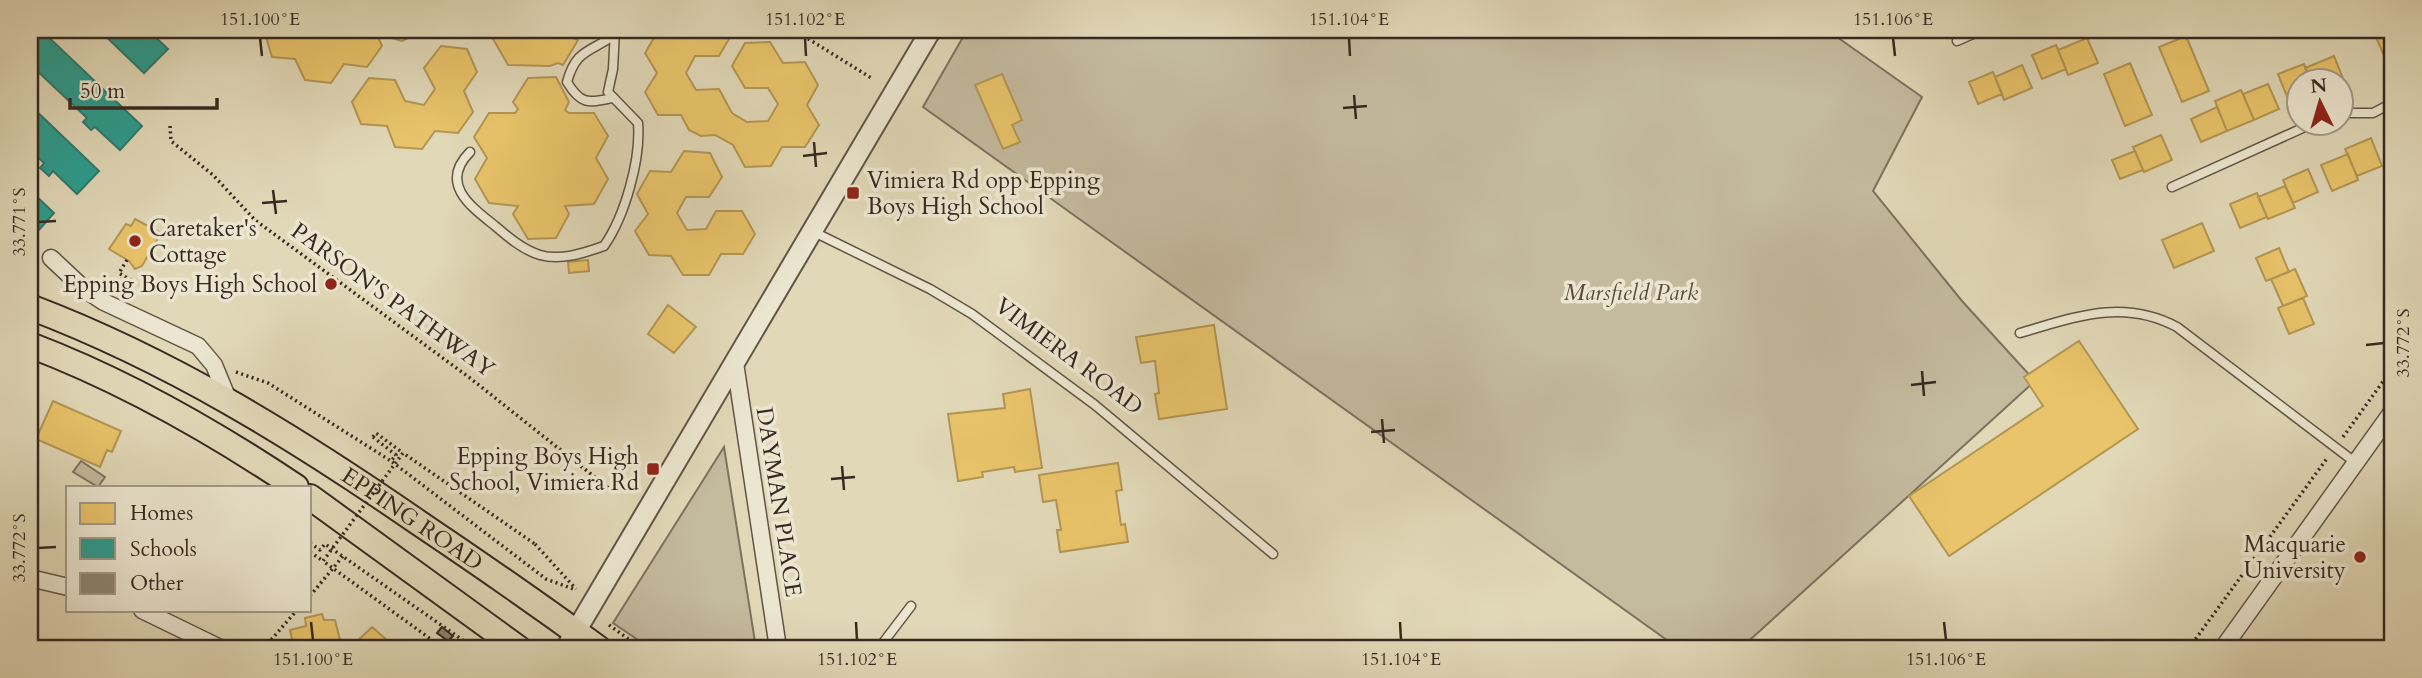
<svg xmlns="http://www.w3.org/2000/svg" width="2422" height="678" font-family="Cardo,serif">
	<rect width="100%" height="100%" fill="#e1d8b7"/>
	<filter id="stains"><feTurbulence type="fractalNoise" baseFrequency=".00286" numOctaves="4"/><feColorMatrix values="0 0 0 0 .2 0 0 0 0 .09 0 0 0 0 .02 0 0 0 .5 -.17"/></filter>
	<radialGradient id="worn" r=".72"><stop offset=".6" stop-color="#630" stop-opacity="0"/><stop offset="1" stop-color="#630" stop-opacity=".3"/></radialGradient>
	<path fill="#c4ba9e" stroke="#7d7260" stroke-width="2" d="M967 30H1827L1922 97 1873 191 1962 301 2035 381 1741 648H1678L923 107Z
		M724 447 756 648H650L613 623Z
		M81 461 105 477 98 487 73 472Z"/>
	<path fill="#e9c46a" stroke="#b39654" stroke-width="2" d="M264 30H310L313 36 333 37 338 30H375L382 46 367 67 344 64 331 83 305 80 295 59 272 57Z
		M388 30H415L413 36 402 41 391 38Z
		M488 30H571L575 35 573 38 578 40 563 65 558 63 550 66 508 65Z
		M730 30 732 34 719 56H695L686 73 696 90 719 89 732 113 747 122 768 121 778 104 768 88H745L732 66 745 43 770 42 783 63 805 62 818 85 807 105 819 125 805 147H782L771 166 745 167 733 145 715 135 701 136 689 130 681 115H658L645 92 657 73 645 53 658 31Z
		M2388 30H2392V55L2385 58 2375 35Z
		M2186 36 2209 91 2182 102 2159 47Z
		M2087 38 2098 63 2068 75 2058 50Z
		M2056 45 2066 69 2042 79 2032 55Z
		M441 46 467 49 477 72 464 91 473 112 458 133 435 131 422 149 395 147 387 126 361 124 352 102 369 78 395 80 405 101 424 105 435 89 424 68Z
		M2334 56 2344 81 2311 80 2305 68Z
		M2130 63 2152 115 2125 126 2104 74Z
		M2304 64 2311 80H2300V94L2288 99 2278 74Z
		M2022 65 2032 88 2004 100 1995 77Z
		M1993 72 2002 94 1978 104 1969 82Z
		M1002 74 1022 120 1012 125 1020 142 1003 149 975 85Z
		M556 77 569 102 565 110 569 113H594L608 136 596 158 608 179 594 204 565 206 569 214 556 238 528 239 513 214 518 206 489 203 475 179 487 158 474 137 489 113H515L518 109 513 102 528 78Z
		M2268 84 2279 109 2254 120 2243 94Z
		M2241 90 2254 120 2227 131 2215 101Z
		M2217 107 2227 131 2201 142 2191 119Z
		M2161 135 2172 160 2144 172 2133 147Z
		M2371 138 2382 166 2357 176 2345 149Z
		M684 151 710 153 722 177 709 197H686L677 213 687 230 706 229 716 211H742L755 234 743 254H721L709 275H683L671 256 649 255 635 231 648 214 637 194 650 171 671 172Z
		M2135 151 2143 170 2120 179 2112 160Z
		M2348 154 2358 180 2332 191 2321 165Z
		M2308 169 2318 192 2293 203 2283 180Z
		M2285 186 2295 208 2268 219 2258 197Z
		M2257 193 2267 217 2240 228 2230 204Z
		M135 219 161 233 142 266 135 269 129 261 109 249 126 224 131 226Z
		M2202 223 2214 251 2174 268 2162 240Z
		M2279 248 2289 272 2266 281 2256 258Z
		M588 260 589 271 569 273 568 262Z
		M2295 269 2307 296 2283 306 2271 279Z
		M2303 298 2314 324 2289 334 2278 308Z
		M668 305 696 327 674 353 648 334Z
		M1214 325 1227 409 1159 419 1155 394 1159 393 1155 361 1141 363 1136 337Z
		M2079 341 2138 429 1949 556 1909 496 2043 406 2024 377Z
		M1030 389 1042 468 1015 472 1014 467 982 472 983 477 958 481 948 414 1005 408 1003 394Z
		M53 401 121 431 112 452 107 450 100 467 36 439Z
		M1118 463 1122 490 1116 491 1121 525 1125 524 1128 542 1060 552 1057 530H1061L1056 500 1043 502 1039 475Z
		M322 614 324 620H335L342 648H294L290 630 306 626 305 618Z
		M372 627 388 641 384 648H350Z"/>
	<path fill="#2a9d8f" stroke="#2e7a6e" stroke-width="2" d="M30 30H41L142 126 120 150 95 127 91 130 83 122 87 118 33 67 30 70Z
		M99 30H148L168 49 144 73Z
		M30 105 99 171 77 194 53 171 49 176 40 168 44 163 30 150Z
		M32 192 54 213 37 232 30 226Z"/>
	<path fill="#8f846f" stroke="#362921" stroke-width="2" d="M442 627 453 636 448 641 437 633Z"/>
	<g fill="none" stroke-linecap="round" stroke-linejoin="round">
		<g stroke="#615546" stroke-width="11">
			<path id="service" d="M1957 41 1982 30
				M612 98C588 103 581 105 567 82 576 50 588 53 613 36
				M2342 113H2373L2392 103
				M470 152C439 183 470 206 494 225 508 237 523 250 540 255 561 261 584 253 604 246 625 216 641 159 638 123L608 92 613 69 615 30
				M2172 187 2316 122
				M812 231 930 289 972 314 1095 405 1273 554
				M2020 333C2075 317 2123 298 2177 327L2356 463
				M879 648 911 606"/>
		</g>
		<g stroke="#615546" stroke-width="19">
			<path id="minor" d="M51 258 83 288 104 302 198 346 214 365 228 399
				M735 363 778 648
				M30 578 68 587
				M142 610 220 648
				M2223 648 2392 412"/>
		</g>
		<g stroke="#615546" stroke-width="23">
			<path id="tertiary" d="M566 648 931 30"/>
		</g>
		<g stroke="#362921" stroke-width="28">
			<g id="primary">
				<path id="s1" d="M30 307C170 360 296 438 419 523 480 564 539 605 598 648"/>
				<path d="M30 345C125 381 211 430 296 487"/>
				<path d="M310 497 518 648"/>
			</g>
		</g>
		<path stroke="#362921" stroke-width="3.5" stroke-dasharray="2 3.5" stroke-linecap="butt" d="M794 30 873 79
			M170 126 171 141 213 175 255 220 470 378 611 490
			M127 260 119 273 139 285
			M236 372 268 383 391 461
			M373 437 396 455 391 461 546 579 576 590
			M373 437 376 433 403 453
			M2343 437 2392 369
			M310 543 320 550 325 544 474 648
			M535 544 576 589
			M310 552 323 561
			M310 596 343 556
			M609 625 641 648
			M264 648 297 610
			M2189 648 2328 457"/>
		<use href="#service" stroke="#ece6d0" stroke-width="8"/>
		<use href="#minor" stroke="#ece6d0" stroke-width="16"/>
		<use href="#tertiary" stroke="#ece6d0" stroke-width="19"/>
		<use href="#primary" stroke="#e1d8b7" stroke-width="24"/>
		<path stroke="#362921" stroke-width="3.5" stroke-dasharray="2 3.5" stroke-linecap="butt" d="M443 648 323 561 403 453 535 544"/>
	</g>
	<path fill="none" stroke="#362921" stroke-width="2.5" d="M260 38 262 56M805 38 806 56M1349 38 1350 56M1893 38 1895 56M1354 95 1356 119M1343 108 1367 106M814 142 816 167M803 156 827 153M273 190 276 214M262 203 287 201M38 222 56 221M2366 345 2384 343M1922 371 1924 396M1911 385 1936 382M1382 419 1384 443M1371 432 1395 430M842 466 844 490M831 479 855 477M38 548 56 547M311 622 313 640M856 622 857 640M1400 622 1401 640M1944 622 1946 640"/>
	<g fill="#8f2418" stroke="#ece6d0" stroke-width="2.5">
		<rect x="846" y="186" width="14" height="14" rx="3.5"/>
		<circle cx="135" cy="241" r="7"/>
		<circle cx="331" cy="284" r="7"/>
		<rect x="646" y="462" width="14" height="14" rx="3.5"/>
		<circle cx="2360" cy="557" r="7"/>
	</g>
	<g text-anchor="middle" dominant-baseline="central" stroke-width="7" stroke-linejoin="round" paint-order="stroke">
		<g font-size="23" fill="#362921" stroke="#ece6d0" text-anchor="end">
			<text x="867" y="180" text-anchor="start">Vimiera Rd opp Epping<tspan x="867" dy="26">Boys High School</tspan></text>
			<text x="149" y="228" text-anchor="start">Caretaker's<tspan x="149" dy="26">Cottage</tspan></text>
			<text x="317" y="284">Epping Boys High School</text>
			<text x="639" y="456">Epping Boys High<tspan x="639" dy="26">School, Vimiera Rd</tspan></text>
			<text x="2346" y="544">Macquarie<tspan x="2346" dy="26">University</tspan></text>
		</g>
		<g font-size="23" font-style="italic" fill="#5a4d40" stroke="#ece6d0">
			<text x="1631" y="292">Marsfield Park</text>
		</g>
		<g font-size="23" fill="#362921" stroke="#ece6d0">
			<text transform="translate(393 300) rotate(36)">PARSON'S PATHWAY</text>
			<text transform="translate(1069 356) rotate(37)">VIMIERA ROAD</text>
			<text transform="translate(779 502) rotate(81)">DAYMAN PLACE</text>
			<text stroke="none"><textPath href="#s1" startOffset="438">EPPING ROAD</textPath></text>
		</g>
	</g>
	<rect width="2422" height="678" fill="none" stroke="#e1d8b7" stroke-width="77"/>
	<rect x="66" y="486" width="245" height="126" fill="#ece6d0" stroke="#a39a8a" stroke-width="2"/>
	<rect x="80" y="503" width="35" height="21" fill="#e9c46a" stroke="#a39a8a" stroke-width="2"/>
	<text x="130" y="520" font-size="21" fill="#362921">Homes</text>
	<rect x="80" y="538" width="35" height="21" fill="#2a9d8f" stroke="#a39a8a" stroke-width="2"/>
	<text x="130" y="556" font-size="21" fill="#362921">Schools</text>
	<rect x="80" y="573" width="35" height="21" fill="#8f846f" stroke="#a39a8a" stroke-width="2"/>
	<text x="130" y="590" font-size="21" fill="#362921">Other</text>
	<g transform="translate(2320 102) rotate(355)"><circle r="33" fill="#ece6d0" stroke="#a39a8a" stroke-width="2"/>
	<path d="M0-5L12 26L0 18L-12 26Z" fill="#8f2418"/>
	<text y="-10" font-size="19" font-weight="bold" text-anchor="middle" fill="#362921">N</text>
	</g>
	<path d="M70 98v10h147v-10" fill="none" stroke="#362921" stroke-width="3.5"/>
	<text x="80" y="98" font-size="21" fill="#362921" stroke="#ece6d0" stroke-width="5" paint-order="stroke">50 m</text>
	<rect x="38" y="38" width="2346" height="602" fill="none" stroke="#362921" stroke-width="2.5"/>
	<g font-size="18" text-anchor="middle" fill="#362921">
		<text x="260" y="25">151.100°E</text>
		<text x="805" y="25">151.102°E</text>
		<text x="1349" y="25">151.104°E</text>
		<text x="1893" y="25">151.106°E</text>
		<text transform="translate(19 222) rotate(-90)" y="6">33.771°S</text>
		<text transform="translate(2403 343) rotate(-90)" y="6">33.772°S</text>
		<text transform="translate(19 548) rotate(-90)" y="6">33.772°S</text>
		<text x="313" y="665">151.100°E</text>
		<text x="857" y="665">151.102°E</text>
		<text x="1401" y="665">151.104°E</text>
		<text x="1946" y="665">151.106°E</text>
	</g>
	<rect width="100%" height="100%" filter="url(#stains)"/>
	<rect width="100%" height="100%" fill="url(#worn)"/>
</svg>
